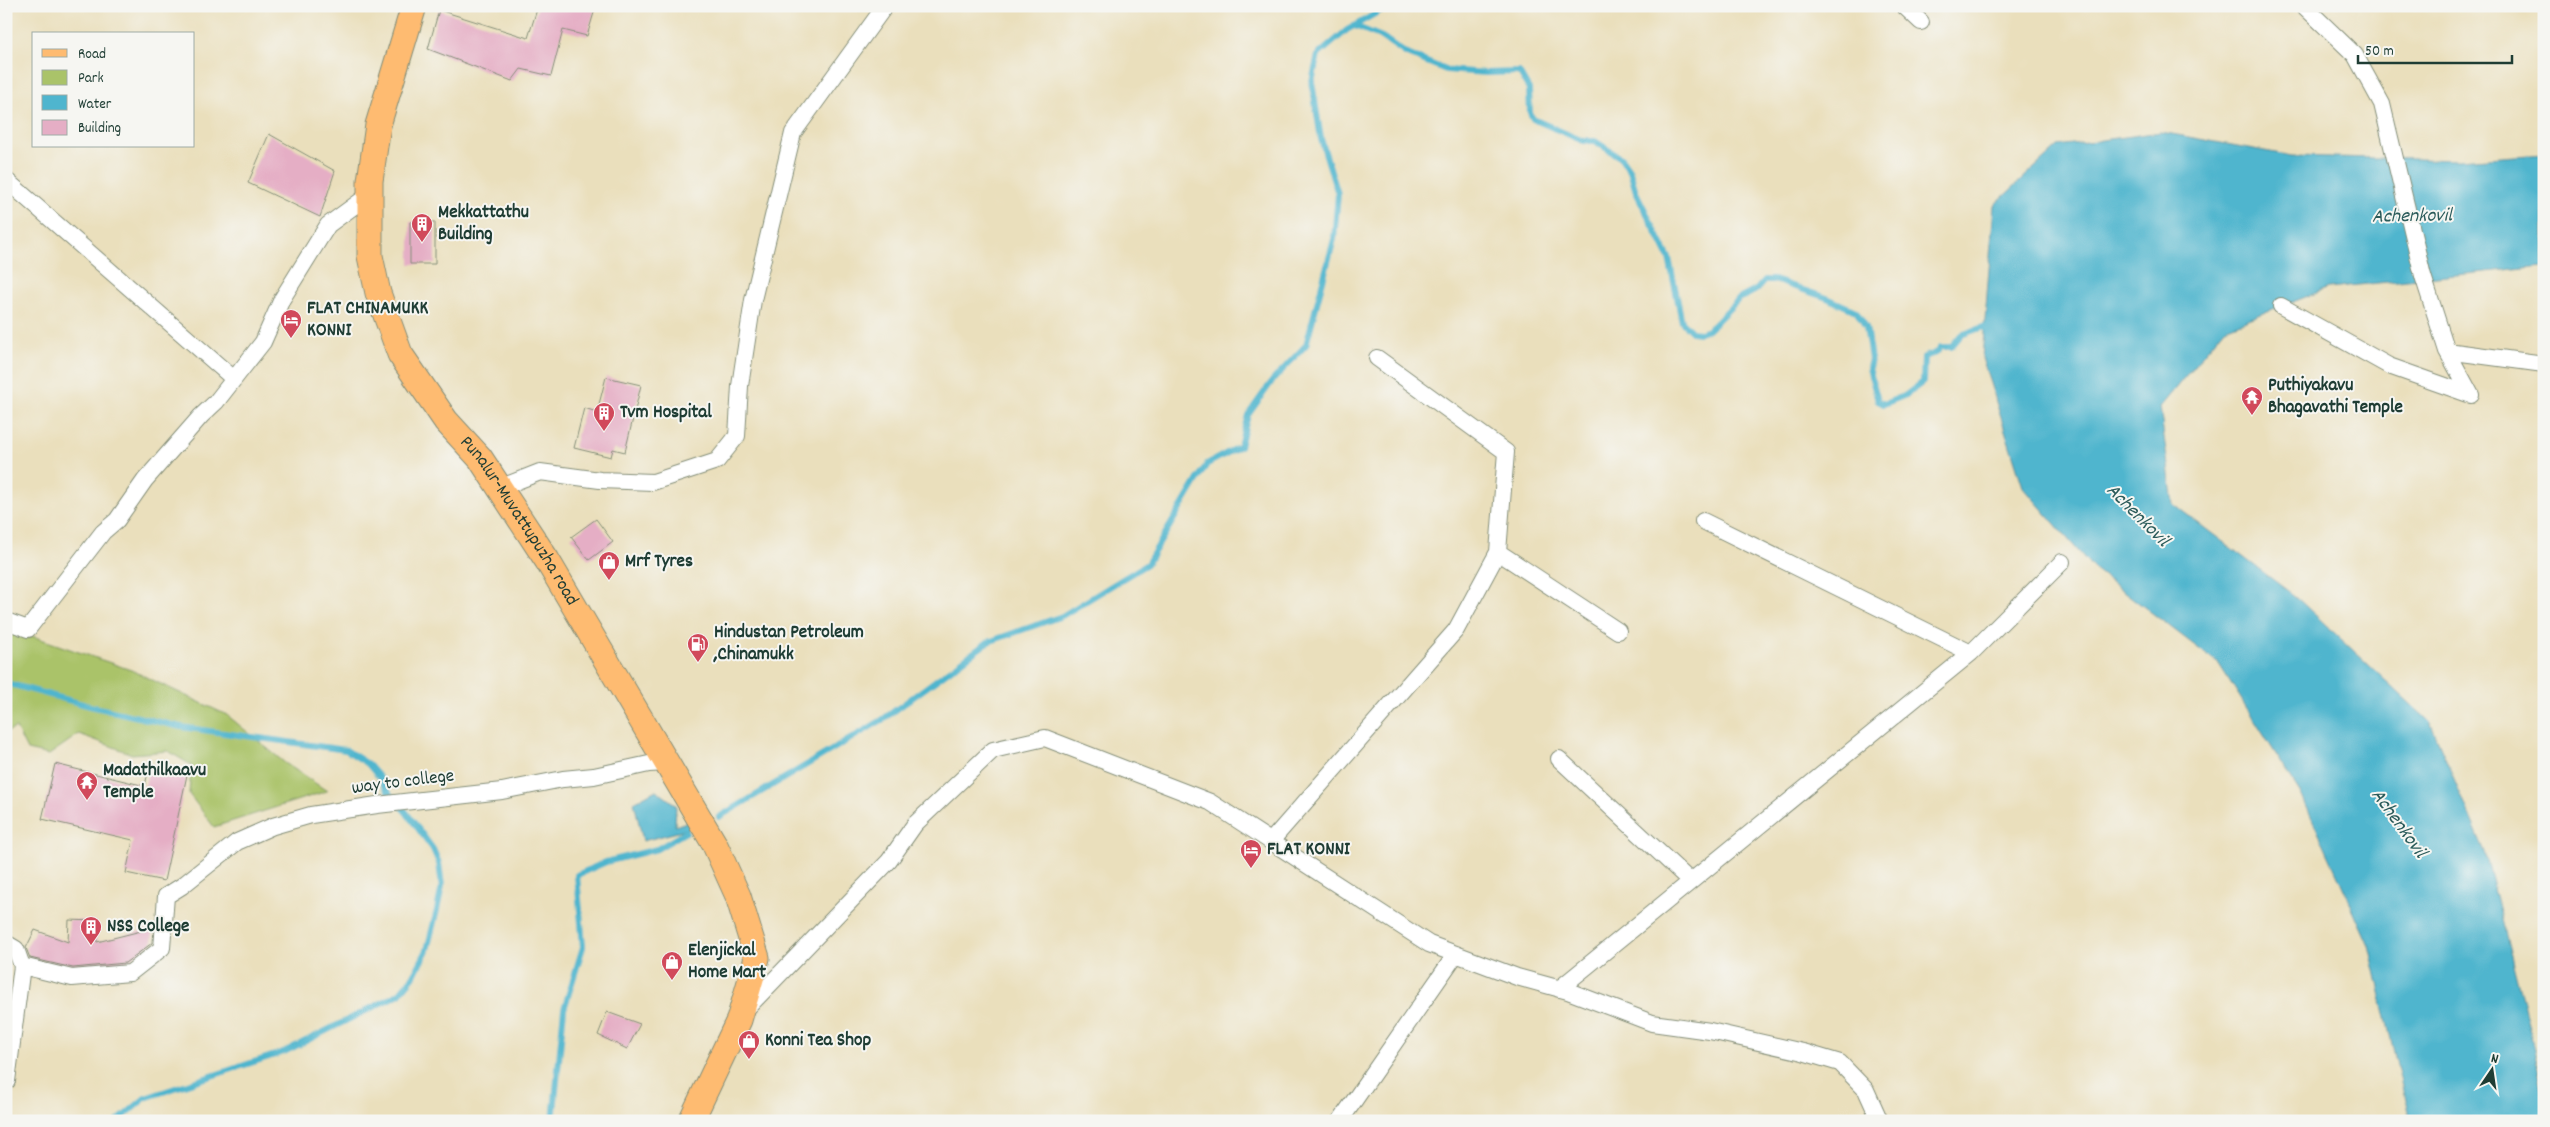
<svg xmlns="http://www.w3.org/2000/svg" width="2550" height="1127" font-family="Dekko,sans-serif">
	<rect width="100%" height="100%" fill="#f6f6f2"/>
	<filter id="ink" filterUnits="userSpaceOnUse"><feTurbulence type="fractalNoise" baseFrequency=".02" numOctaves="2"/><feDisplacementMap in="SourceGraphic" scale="10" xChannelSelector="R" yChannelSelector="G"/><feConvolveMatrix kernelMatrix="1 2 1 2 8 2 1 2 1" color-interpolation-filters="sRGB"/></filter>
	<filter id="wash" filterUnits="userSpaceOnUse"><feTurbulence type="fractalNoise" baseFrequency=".0096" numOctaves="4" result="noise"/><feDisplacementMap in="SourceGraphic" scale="20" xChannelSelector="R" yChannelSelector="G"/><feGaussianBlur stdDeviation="1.12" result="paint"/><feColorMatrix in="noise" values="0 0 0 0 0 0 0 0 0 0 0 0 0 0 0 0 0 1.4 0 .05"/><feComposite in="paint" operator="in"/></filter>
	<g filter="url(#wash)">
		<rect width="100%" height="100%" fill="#eadfbc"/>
		<path fill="#aac369" stroke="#64804e" d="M6 627 131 670 227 715 285 763 327 791 214 827 189 794 191 765 168 751 132 754 79 734 49 755 27 750 16 728 6 732Z"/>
		<path fill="#4fb5ce" stroke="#377981" d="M2161 132 2292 156 2459 160 2544 154V266L2329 288 2225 328 2160 407 2173 504 2296 597 2430 722 2485 852 2531 1035 2544 1098V1121H2410L2369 945 2301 794 2219 664 2093 568 2023 487 1982 358 1994 205 2058 146Z
			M656 790 676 805 675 826 689 821V829L643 841 634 802Z"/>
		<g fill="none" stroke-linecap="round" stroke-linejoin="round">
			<path stroke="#4fb5ce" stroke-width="6" d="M1355 26 1382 37 1405 53 1446 70 1486 73 1519 72 1529 89 1530 113 1533 119 1583 141H1595L1621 158 1630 171 1636 192 1669 258 1682 322 1692 332 1700 333 1708 330 1739 299 1756 290 1765 280H1774L1827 298 1856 311 1866 327 1871 359 1869 368 1878 401 1884 404 1906 395 1923 382 1924 357 1936 353 1941 347H1951L1961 335 1983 327 1991 333
				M6 683 90 706 181 727 346 750 368 764 380 778 391 796 406 812 433 849 439 863 442 886 437 910 427 950 413 977 399 994 284 1052 145 1098 118 1121
				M719 817 882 720 988 642 1062 616 1147 564 1207 464 1240 446 1248 415 1273 380 1306 345 1334 239 1338 194 1321 139 1312 82 1318 55 1347 30 1387 7
				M553 1121 564 1009 583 947 577 875 606 862 657 849 686 832"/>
		</g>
		<g id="blocks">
			<path fill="#e5aec5" d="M538 6H596L587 36 563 30 551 76 521 69 512 81 428 49 439 10 528 38Z
				M269 134 335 171 320 217 248 183Z
				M410 222H435V264H410Z
				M606 377 641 385 625 452 613 449 611 457 574 448 584 408 597 412Z
				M596 519 613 542 589 560 571 537Z
				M55 764 145 786 149 767 187 775 164 881 126 873 133 840 42 819Z
				M69 920 95 921 97 942 153 928 152 943 125 963 73 968 30 958 26 948 35 930 68 942Z
				M607 1012 640 1024 627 1049 598 1035Z"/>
		</g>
	</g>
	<g filter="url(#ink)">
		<use href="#blocks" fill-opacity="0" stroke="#848e78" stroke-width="1"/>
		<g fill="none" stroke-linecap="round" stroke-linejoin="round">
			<g stroke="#848e78" stroke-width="18">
				<path id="street" d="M1904 6 1921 22
					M6 180 234 379
					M2281 306 2389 366 2471 395 2447 351 2423 276 2382 104 2355 55 2304 6
					M2447 351 2544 364
					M499 488 540 472 600 480 653 482 717 461 737 436 740 386 753 300 793 133 885 6
					M1498 552 1618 631
					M6 621 28 629 103 532 117 520 145 480 201 416 216 402 263 342 282 299 328 225 369 195
					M1971 653 2062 562
					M1559 759 1690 881
					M1271 841 1456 630 1498 552 1506 452 1377 358
					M6 943 16 949 22 966 7 1081
					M22 966 72 978 130 973 162 948 166 896 182 886 237 842 273 826 311 815 377 805 502 791 563 779 594 776 649 764 667 763
					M1559 989 1971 653 1703 521
					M747 1008 889 861 915 824 993 750 1045 738 1210 802 1429 944 1517 977 1568 991 1652 1023 1710 1031 1803 1052 1840 1063 1866 1090 1880 1121
					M1340 1121 1456 954"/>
			</g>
			<g stroke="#848e78" stroke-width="27">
				<g id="primary">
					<path id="s1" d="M414 6 378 125 370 181V256L378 293 400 354 446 421 480 458 547 560 715 845 738 896 757 958 739 1020 691 1121"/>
				</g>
			</g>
			<use href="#street" stroke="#fff" stroke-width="16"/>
			<use href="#primary" stroke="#febb71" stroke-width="25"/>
		</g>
	</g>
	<defs>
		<g id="building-pin" transform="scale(1.125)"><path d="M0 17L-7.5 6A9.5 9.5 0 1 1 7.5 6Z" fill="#d1495b" stroke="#f6f6f2"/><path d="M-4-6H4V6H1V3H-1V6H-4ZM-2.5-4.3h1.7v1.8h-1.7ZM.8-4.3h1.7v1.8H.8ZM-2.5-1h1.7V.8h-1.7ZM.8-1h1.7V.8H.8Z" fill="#fff"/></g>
		<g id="hotel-pin" transform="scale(1.125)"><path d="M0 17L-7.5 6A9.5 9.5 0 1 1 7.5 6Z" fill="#d1495b" stroke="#f6f6f2"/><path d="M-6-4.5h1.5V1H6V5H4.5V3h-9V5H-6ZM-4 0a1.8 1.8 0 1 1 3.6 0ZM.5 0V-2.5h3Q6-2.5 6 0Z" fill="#fff"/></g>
		<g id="temple-pin" transform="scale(1.125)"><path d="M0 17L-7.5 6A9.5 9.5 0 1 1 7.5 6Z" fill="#d1495b" stroke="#f6f6f2"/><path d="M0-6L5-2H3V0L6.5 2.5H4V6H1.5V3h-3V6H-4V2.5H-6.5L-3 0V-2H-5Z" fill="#fff"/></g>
		<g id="shop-pin" transform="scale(1.125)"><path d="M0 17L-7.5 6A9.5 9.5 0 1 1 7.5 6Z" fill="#d1495b" stroke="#f6f6f2"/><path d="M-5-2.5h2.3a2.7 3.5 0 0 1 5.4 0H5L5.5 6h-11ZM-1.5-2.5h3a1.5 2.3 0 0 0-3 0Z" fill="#fff"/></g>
		<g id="fuel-pin" transform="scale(1.125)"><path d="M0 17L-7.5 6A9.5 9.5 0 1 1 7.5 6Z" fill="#d1495b" stroke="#f6f6f2"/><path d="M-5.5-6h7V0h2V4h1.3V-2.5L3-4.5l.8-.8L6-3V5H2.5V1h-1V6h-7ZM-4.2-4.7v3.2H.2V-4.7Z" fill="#fff"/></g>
	</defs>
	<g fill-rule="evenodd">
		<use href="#building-pin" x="422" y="224"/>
		<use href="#hotel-pin" x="291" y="320"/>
		<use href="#temple-pin" x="2252" y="397"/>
		<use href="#building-pin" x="604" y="413"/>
		<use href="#shop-pin" x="609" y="562"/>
		<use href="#fuel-pin" x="698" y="644"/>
		<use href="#temple-pin" x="87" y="782"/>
		<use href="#hotel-pin" x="1251" y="850"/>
		<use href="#building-pin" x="91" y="927"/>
		<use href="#shop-pin" x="672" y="962"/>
		<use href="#shop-pin" x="749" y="1041"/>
	</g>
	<g text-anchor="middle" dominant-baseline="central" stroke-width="4" stroke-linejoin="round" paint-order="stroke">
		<g font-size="19" font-weight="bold" fill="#1f3d34" stroke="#f6f6f2" text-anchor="start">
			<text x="438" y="213">Mekkattathu<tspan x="438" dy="22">Building</tspan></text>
			<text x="307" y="309">FLAT CHINAMUKK<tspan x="307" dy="22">KONNI</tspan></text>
			<text x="2268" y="386">Puthiyakavu<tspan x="2268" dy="22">Bhagavathi Temple</tspan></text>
			<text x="620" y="413">Tvm Hospital</text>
			<text x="625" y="562">Mrf Tyres</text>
			<text x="714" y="633">Hindustan Petroleum<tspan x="714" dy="22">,Chinamukk</tspan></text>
			<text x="103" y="771">Madathilkaavu<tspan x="103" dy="22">Temple</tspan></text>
			<text x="1267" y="850">FLAT KONNI</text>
			<text x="107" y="927">NSS College</text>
			<text x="688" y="951">Elenjickal<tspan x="688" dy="22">Home Mart</tspan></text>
			<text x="765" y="1041">Konni Tea Shop</text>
		</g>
		<g font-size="19" fill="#1f3d34" stroke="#f6f6f2">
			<text stroke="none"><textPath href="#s1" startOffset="564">Punalur-Muvattupuzha road</textPath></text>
			<text transform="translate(403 783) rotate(-7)">way to college</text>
		</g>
		<g font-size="20" font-style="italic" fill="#2b5b5a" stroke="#f6f6f2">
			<text transform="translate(2412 217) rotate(-1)">Achenkovil</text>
			<text transform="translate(2137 516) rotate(45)">Achenkovil</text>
			<text transform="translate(2398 824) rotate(54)">Achenkovil</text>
		</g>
	</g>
	<rect width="2550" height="1127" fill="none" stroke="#f6f6f2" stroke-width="25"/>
	<rect x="32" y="32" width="162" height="115" fill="#f6f6f2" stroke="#a0aca6"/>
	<rect x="42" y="49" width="25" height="8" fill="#febb71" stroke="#a0aca6"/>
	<text x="78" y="58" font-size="15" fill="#1f3d34">Road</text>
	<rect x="42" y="70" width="25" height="15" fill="#aac369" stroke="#a0aca6"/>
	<text x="78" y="82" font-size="15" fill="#1f3d34">Park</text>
	<rect x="42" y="95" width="25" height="15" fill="#4fb5ce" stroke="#a0aca6"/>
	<text x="78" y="108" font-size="15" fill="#1f3d34">Water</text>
	<rect x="42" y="120" width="25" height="15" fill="#e5aec5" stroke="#a0aca6"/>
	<text x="78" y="132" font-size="15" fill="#1f3d34">Building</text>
	<g transform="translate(2492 1070) rotate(13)" stroke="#f6f6f2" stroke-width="4" paint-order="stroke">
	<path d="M0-4L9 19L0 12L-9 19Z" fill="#1f3d34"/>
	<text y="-8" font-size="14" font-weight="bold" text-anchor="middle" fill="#1f3d34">N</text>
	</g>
	<path d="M2358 55v8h154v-8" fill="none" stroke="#1f3d34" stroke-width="2.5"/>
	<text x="2365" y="55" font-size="15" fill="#1f3d34" stroke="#f6f6f2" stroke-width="4" paint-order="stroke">50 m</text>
</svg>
